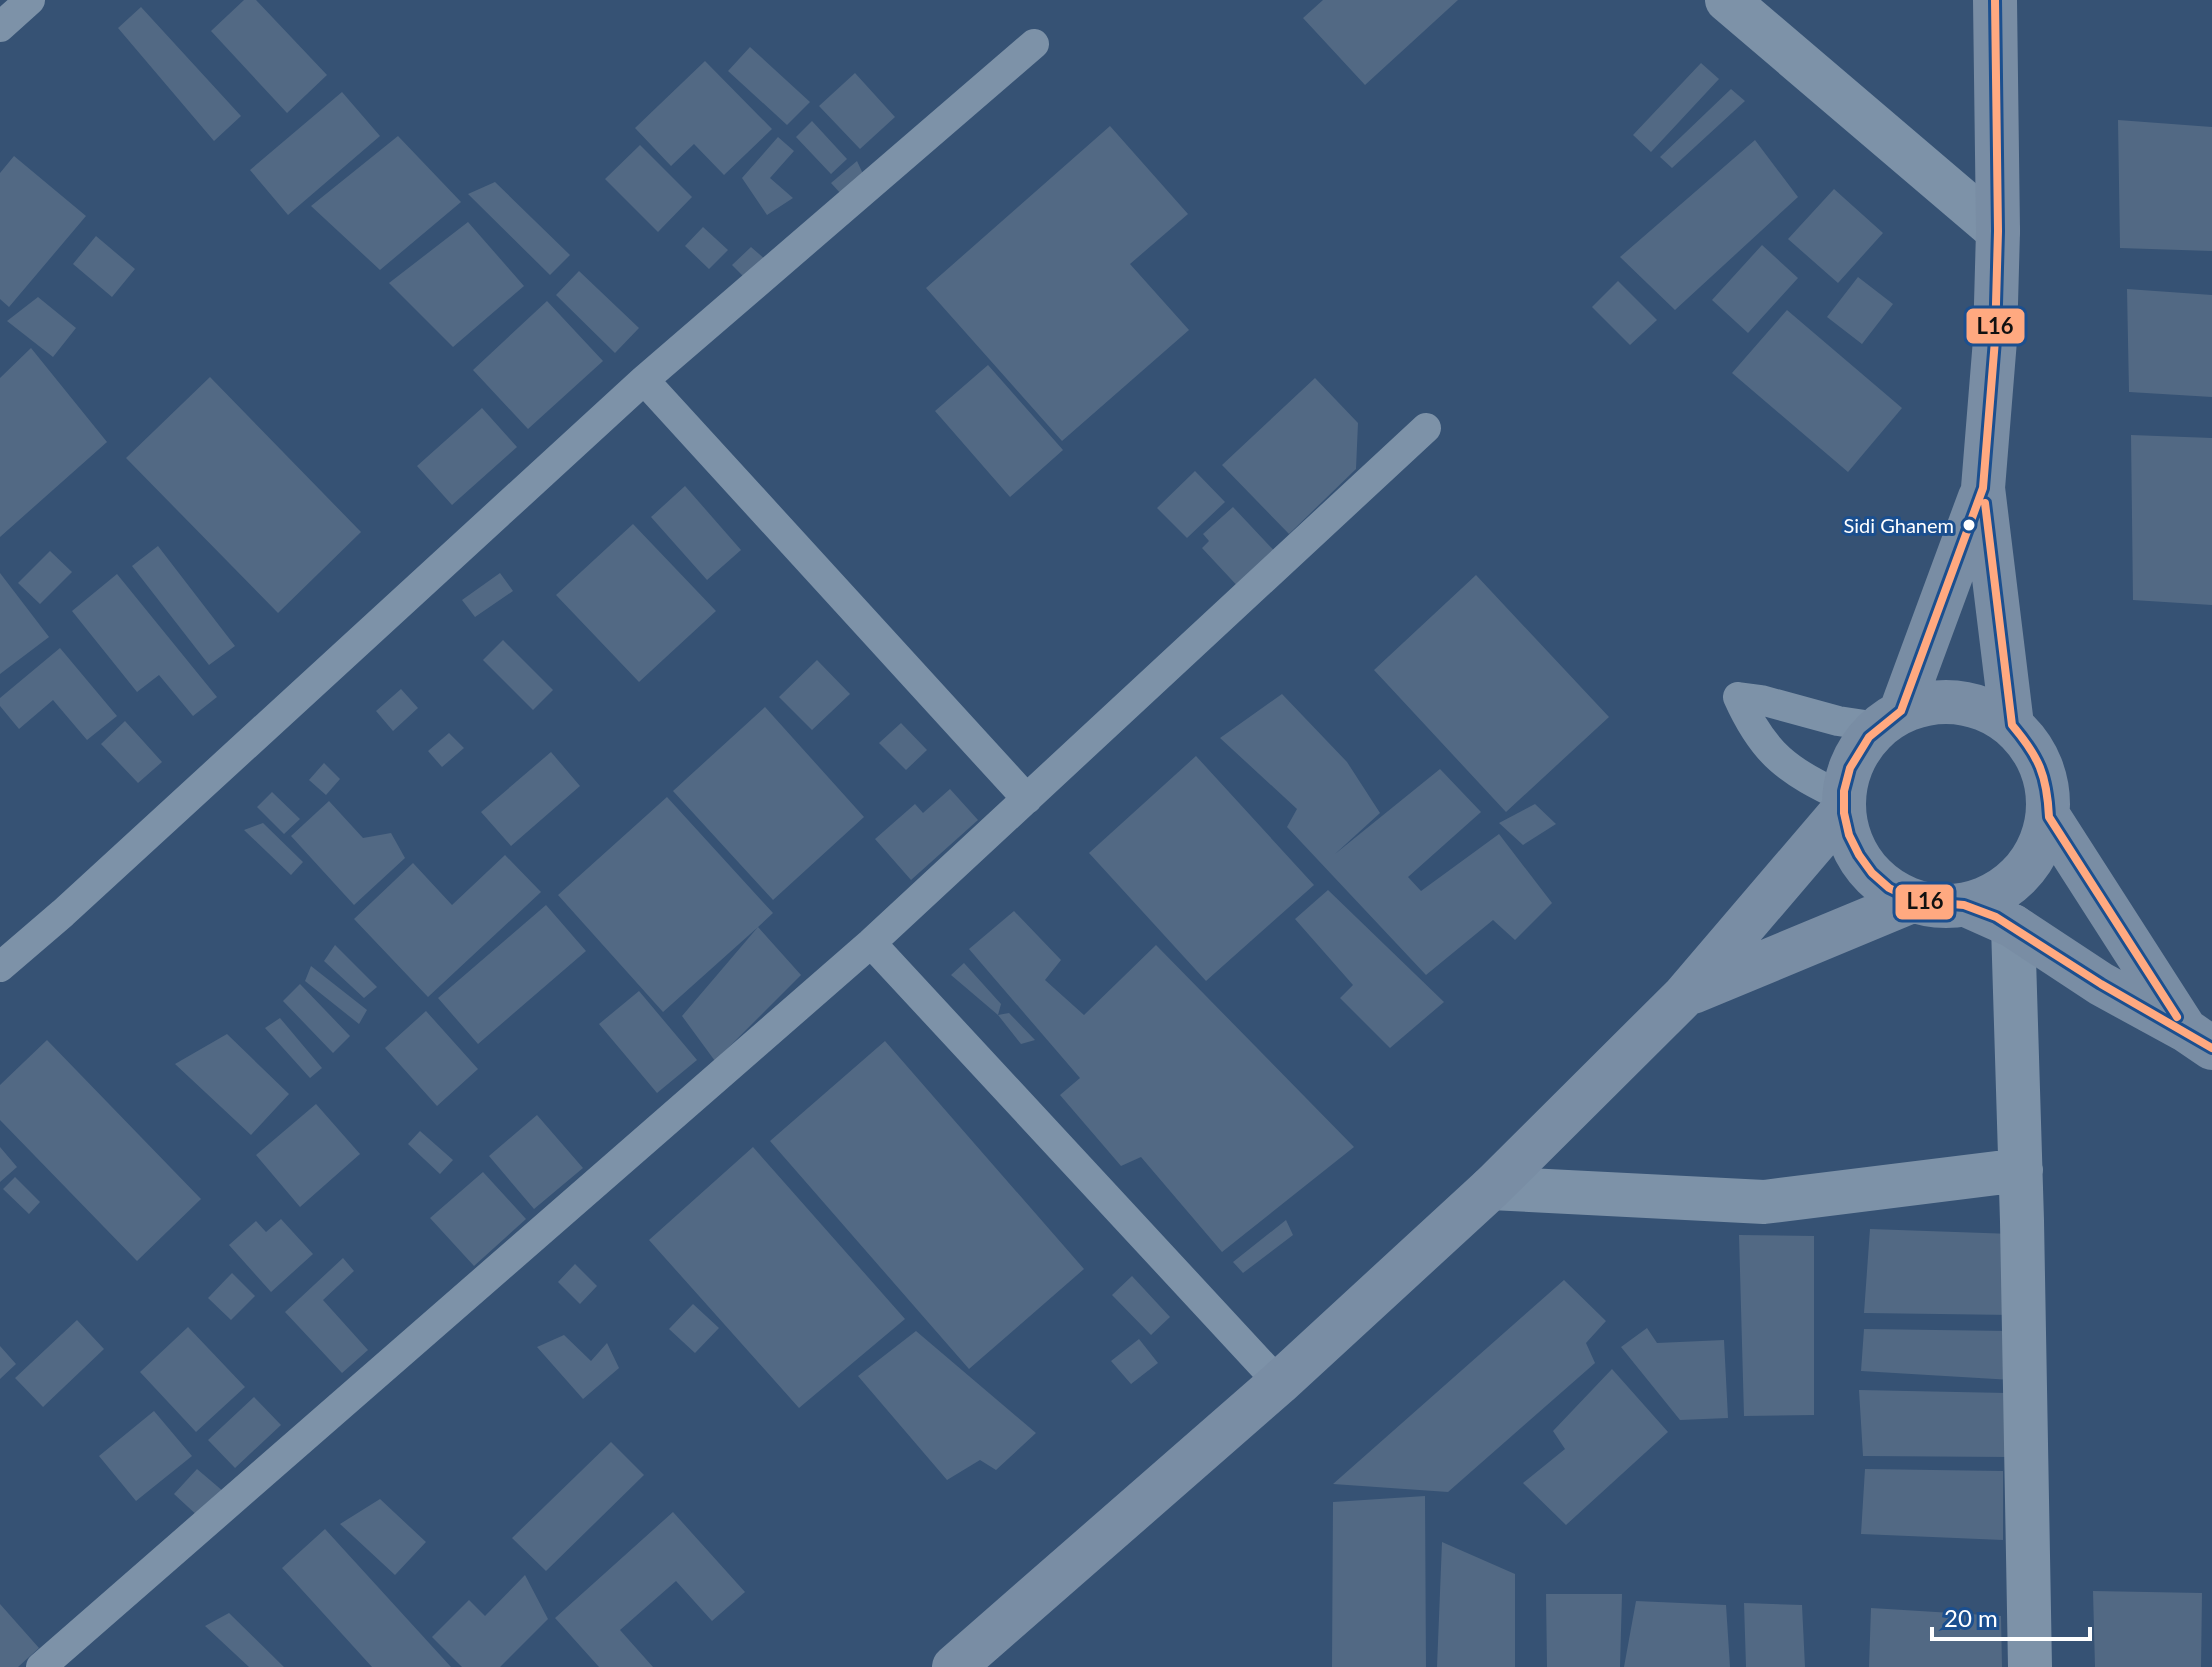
<svg xmlns="http://www.w3.org/2000/svg" width="2212" height="1667" font-family="Lato,sans-serif">
	<rect width="100%" height="100%" fill="#365274"/>
	<path fill="#526984" d="M244 0H256L327 75 287 113 211 31Z
		M1323 0H1458L1365 85 1303 18Z
		M141 7 241 116 214 141 118 28Z
		M750 47 810 102 787 125 728 71Z
		M705 61 772 129 724 175 694 144 671 166 635 128Z
		M1701 63 1719 79 1651 152 1633 135Z
		M855 73 895 117 860 149 819 106Z
		M1731 89 1745 101 1672 168 1660 157Z
		M342 92 380 136 288 215 250 170Z
		M2118 120 2212 127V251L2120 248Z
		M812 121 847 159 831 174 796 137Z
		M1110 126 1188 214 1130 264 1189 330 1062 441 926 288Z
		M398 136 461 202 380 270 311 206Z
		M778 137 794 151 770 178 793 198 767 215 742 178Z
		M1755 140 1798 197 1675 310 1620 257Z
		M640 145 692 197 658 232 605 179Z
		M14 156 86 216 9 307 0 299V173Z
		M857 161 864 176 842 195 831 183Z
		M495 182 570 255 550 275 468 194Z
		M1834 189 1883 233 1838 283 1788 239Z
		M468 222 524 286 453 347 389 283Z
		M703 227 728 250 709 269 685 246Z
		M96 236 135 269 112 297 73 264Z
		M1762 245 1798 278 1748 333 1712 300Z
		M751 247 766 260 747 280 732 265Z
		M579 271 639 328 615 353 556 295Z
		M1858 277 1893 304 1862 344 1827 317Z
		M1618 281 1657 320 1630 345 1592 307Z
		M2127 289 2212 295V397L2129 392Z
		M38 297 76 328 53 357 7 321Z
		M547 301 603 361 528 429 473 370Z
		M1787 310 1902 408 1848 472 1732 373Z
		M31 348 107 442 0 537V378Z
		M988 365 1063 450 1010 497 935 411Z
		M210 377 361 532 278 613 126 458Z
		M1315 378 1358 423 1356 469 1289 534 1222 465Z
		M482 408 517 447 452 505 417 466Z
		M2131 435 2212 438V605L2133 600Z
		M1195 471 1225 502 1187 538 1157 508Z
		M685 486 741 550 707 580 651 517Z
		M1233 507 1281 558 1243 592 1202 548 1209 541 1203 534Z
		M633 524 716 611 639 682 556 595Z
		M158 546 235 646 209 665 132 566Z
		M50 551 72 572 40 604 18 583Z
		M0 573 49 637 0 674Z
		M500 573 513 591 475 617 462 600Z
		M117 574 217 697 193 716 159 675 137 692 72 611Z
		M1476 575 1609 717 1506 812 1374 670Z
		M503 640 553 690 533 710 483 660Z
		M60 648 117 716 87 740 53 700 19 729 0 706V698Z
		M817 660 850 694 812 730 779 697Z
		M401 689 418 708 393 731 376 711Z
		M1282 694 1347 762 1380 813 1335 854 1440 769 1481 812 1408 877 1421 891 1499 834 1552 903 1515 940 1493 920 1426 975 1287 827 1297 809 1220 738Z
		M765 707 864 817 773 900 673 791Z
		M125 721 162 762 138 783 101 744Z
		M901 723 927 750 906 770 879 743Z
		M449 733 464 748 442 767 428 751Z
		M551 752 580 786 511 846 481 812Z
		M1196 756 1314 885 1206 981 1089 853Z
		M324 763 340 779 326 795 309 780Z
		M950 789 978 820 911 880 875 839 915 804 923 813Z
		M272 792 300 819 284 834 257 807Z
		M667 797 773 913 758 927 801 975 715 1061 682 1016 758 927 663 1012 558 895Z
		M329 801 363 838 391 833 405 858 354 905 291 836Z
		M1535 804 1556 824 1523 845 1499 823Z
		M263 823 303 862 291 875 244 830Z
		M505 855 541 892 428 997 354 919 413 863 452 905Z
		M1328 890 1444 1002 1390 1048 1340 998 1353 985 1295 919Z
		M546 905 586 951 478 1044 438 998Z
		M1014 911 1061 960 1045 980 1084 1015 1156 945 1354 1147 1222 1252 1141 1157 1121 1166 1060 1095 1080 1078 969 949Z
		M335 945 377 987 364 998 324 961Z
		M964 963 1001 1004 998 1015 951 975Z
		M311 966 367 1010 359 1024 305 981Z
		M300 984 350 1036 333 1053 283 1001Z
		M639 991 697 1060 657 1093 599 1024Z
		M426 1011 478 1069 437 1106 385 1048Z
		M1009 1013 1035 1040 1021 1044 998 1015Z
		M280 1018 322 1068 310 1078 265 1028Z
		M227 1034 289 1094 251 1135 175 1064Z
		M47 1040 201 1199 137 1261 0 1120V1085Z
		M885 1041 1084 1269 969 1369 770 1141Z
		M316 1104 360 1154 300 1207 256 1155Z
		M537 1115 583 1168 534 1209 489 1156Z
		M420 1131 453 1160 440 1174 408 1144Z
		M0 1147 17 1167 0 1182Z
		M753 1147 905 1319 799 1408 649 1240Z
		M483 1172 526 1219 474 1266 430 1218Z
		M15 1177 40 1202 29 1214 3 1189Z
		M281 1219 313 1254 271 1292 229 1245 256 1221 266 1232Z
		M1286 1220 1293 1235 1243 1273 1233 1262Z
		M1870 1229 2013 1234V1315L1864 1313Z
		M1739 1235 1814 1236V1415L1744 1416Z
		M343 1258 354 1271 323 1300 368 1350 342 1373 285 1312Z
		M575 1264 597 1286 580 1304 558 1282Z
		M232 1273 255 1296 231 1320 208 1298Z
		M1132 1276 1170 1317 1151 1335 1112 1295Z
		M1564 1280 1606 1321 1586 1343 1595 1363 1448 1492 1333 1484Z
		M693 1304 719 1328 695 1353 669 1329Z
		M77 1320 104 1349 43 1407 15 1378Z
		M188 1327 245 1387 196 1432 140 1372Z
		M1647 1328 1657 1343 1724 1340 1728 1418 1680 1420 1621 1347Z
		M1864 1329 2010 1331 2012 1380 1861 1371Z
		M916 1331 1036 1433 996 1470 980 1460 947 1480 858 1376Z
		M564 1335 591 1361 607 1343 619 1368 583 1399 537 1347Z
		M1139 1339 1158 1363 1131 1384 1111 1361Z
		M0 1346 16 1364 0 1379Z
		M1612 1369 1668 1432 1566 1525 1523 1483 1565 1449 1553 1431Z
		M1859 1390 2007 1393 2008 1457 1863 1456Z
		M254 1397 281 1425 235 1468 208 1440Z
		M154 1411 192 1456 136 1501 99 1456Z
		M611 1442 644 1475 546 1571 512 1538Z
		M197 1469 224 1492 200 1518 174 1494Z
		M1865 1469 2003 1471V1540L1861 1534Z
		M1425 1496 1426 1667H1332L1333 1502Z
		M380 1499 426 1542 395 1575 340 1524Z
		M673 1512 745 1592 712 1621 676 1581 620 1630 653 1667H599L555 1618Z
		M325 1529 451 1667H372L282 1568Z
		M1442 1542 1515 1574V1667H1437Z
		M525 1575 548 1619 500 1667H462L432 1637 469 1600 485 1616Z
		M2093 1591 2202 1593 2201 1667H2095Z
		M1546 1594H1622L1620 1667H1547Z
		M1636 1601 1726 1605 1730 1667H1624Z
		M1744 1603 1802 1605 1805 1667H1746Z
		M0 1604 39 1648 18 1667H0Z
		M1871 1608 2001 1616 2002 1667H1869Z
		M229 1613 284 1667H249L205 1626Z"/>
	<g fill="none" stroke-linecap="round" stroke-linejoin="round">
		<path stroke="#7d92a8" stroke-width="30" d="M0 27 30 0
			M644 380 1027 799
			M1738 697C1764 755 1788 771 1845 798
			M1738 697 1761 700 1838 721 1878 727
			M871 943 1279 1383
			M0 967 63 913 644 380 1034 44
			M41 1667 871 943 1426 428"/>
		<path stroke="#7d92a8" stroke-width="44" d="M1727 0 1998 231
			M2013 926 2022 1221 2030 1667
			M1491 1188 1764 1202 2021 1170"/>
		<path stroke="#798da4" stroke-width="44" d="M1995 0 1998 231 1995 340 1983 488 2012 725
			M1844 804a102 102 0 1 1 204 0a102 102 0 1 1-204 0Z
			M1901 711 1980 497
			M2049 817 2183 1026
			M1966 905 2013 926 2101 984 2187 1031 2212 1048
			M1693 992 1912 901
			M954 1667 1279 1383 1491 1188 1684 996 1843 810"/>
		<g stroke="#1b4f8f" stroke-width="14">
			<path id="bus-1" d="M1995 0 1998 231 1995 340 1983 488 1901 711 1869 737 1850 768 1844 791V813L1849 835 1859 855 1872 873 1889 888 1916 901 1964 905 1996 917 2101 984 2212 1048
				M1985 503 2012 725C2039 757 2047 775 2049 817L2177 1017"/>
		</g>
		<use href="#bus-1" stroke="#ffa980" stroke-width="8"/>
	</g>
	<circle fill="#fff" stroke="#1b4f8f" stroke-width="3" cx="1969" cy="525" r="7"/>
	<g text-anchor="middle" dominant-baseline="central" stroke-width="6" stroke-linejoin="round" paint-order="stroke">
		<g font-size="20" fill="#fff" stroke="#1b4f8f" text-anchor="end">
			<text x="1954" y="525">Sidi Ghanem</text>
		</g>
	</g>
	<g stroke="#1b4f8f" stroke-width="3">
		<rect x="1965" y="307" width="61" height="38" rx="8" fill="#ffa980"/>
		<rect x="1894" y="883" width="61" height="38" rx="8" fill="#ffa980"/>
	</g>
	<g font-size="22" text-anchor="middle" font-weight="bold" fill="#111">
		<text x="1995" y="334">L16</text>
		<text x="1925" y="909">L16</text>
	</g>
	<path d="M1932 1627v12h158v-12" fill="none" stroke="#ffffff" stroke-width="4"/>
	<text x="1944" y="1627" font-size="24" fill="#ffffff" stroke="#1b4f8f" stroke-width="6" paint-order="stroke">20 m</text>
</svg>
